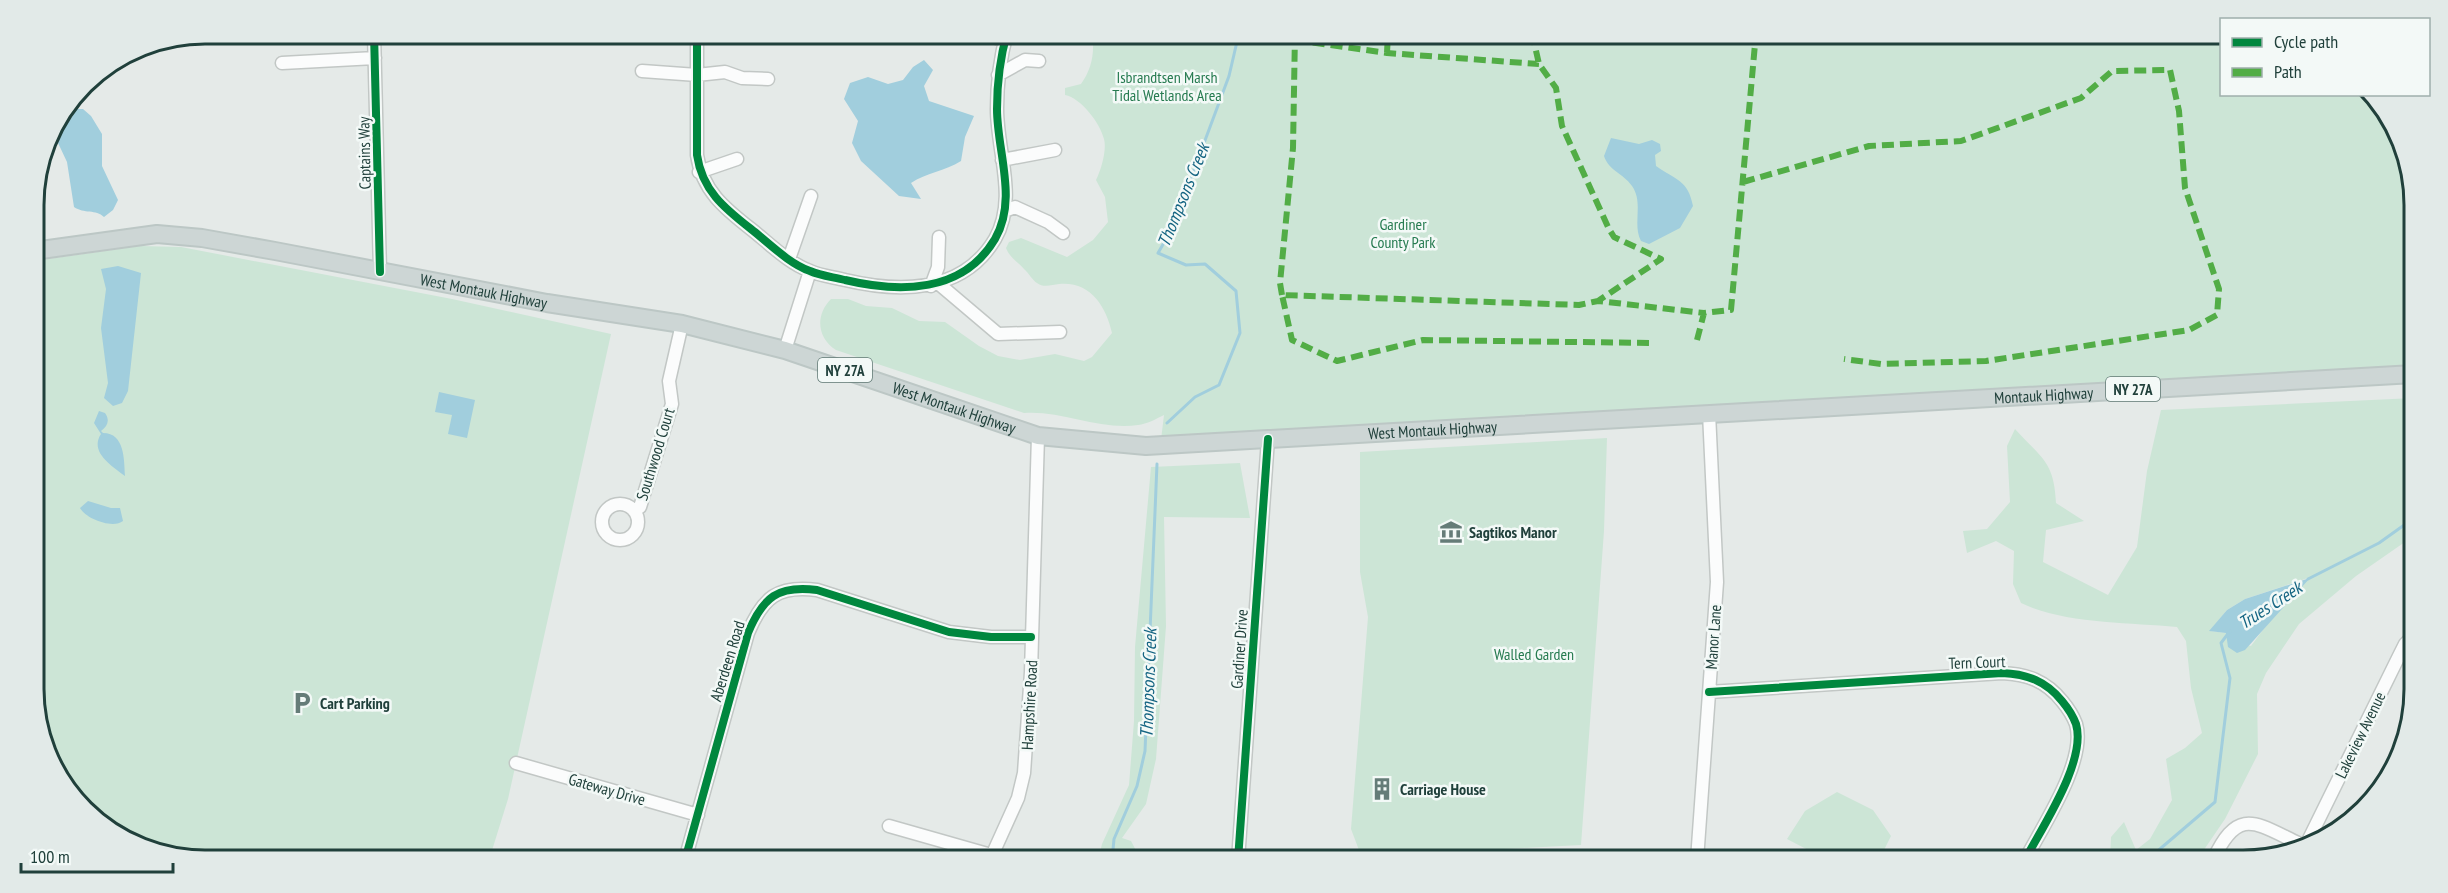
<svg xmlns="http://www.w3.org/2000/svg" width="2448" height="893" font-family="'PT Sans Narrow',sans-serif">
	<rect width="100%" height="100%" fill="#e5eae8"/>
	<path fill="#cce5d6" fill-rule="evenodd" d="M1092 33H2221L2222 94 2374 95 2413 182 2414 374 1160 448 1164 415C1156 419 1147 424 1138 425 1102 431 1061 410 1024 413L836 350C817 338 815 315 831 299H848L866 306 892 308 919 321 945 322 979 346 998 356 1020 360 1055 354 1084 361 1092 357 1112 333C1106 306 1090 281 1059 284 1052 285 1043 288 1037 283 1032 280 1029 273 1024 269 1017 261 1010 258 1006 248L1009 242 1021 238 1067 257 1093 240 1108 222 1105 197 1096 180C1101 170 1107 150 1104 139 1100 123 1081 98 1065 95V88L1081 84C1092 69 1095 52 1092 33Z
		M140 246 181 247 452 299 611 334 508 799 489 860H205L150 851 76 802 36 721 34 261Z
		M2414 398 2415 535 2356 576 2299 624 2266 673 2257 694 2258 754 2225 819 2197 860H2110L2111 837 2124 822 2136 850 2150 839 2172 800 2166 759 2185 748 2202 733 2191 688 2186 641 2177 627C2128 622 2065 624 2021 603L2013 584 2014 551 1996 541 1967 553 1963 531 1987 529 2010 502 2007 446 2015 429C2042 459 2054 461 2056 503L2084 521 2046 530 2043 562 2108 595 2137 547 2147 471 2161 410ZM2308 578 2268 623 2251 646 2228 640 2227 633 2210 631 2227 610 2245 599Z
		M1607 438 1604 531 1581 845 1504 849 1492 857 1478 860H1416L1409 855 1362 858 1351 829 1368 617 1360 572V452Z
		M1240 463 1250 518 1164 517 1166 626 1156 759 1146 804 1122 838 1131 841 1141 860H1098L1102 844 1129 785 1134 721 1135 647 1151 467Z
		M1837 792 1873 810 1891 836 1879 860H1815L1814 853 1787 839 1805 811Z"/>
	<path fill="#a1cedd" d="M924 60 933 70 924 86 929 101 974 116 965 137 961 161C945 171 926 173 911 183L921 199 899 196 861 161 852 143 858 121 844 99 850 83 868 77 888 84 903 80 913 67Z
		M77 94 80 104 78 109H83L91 116 102 134V166L118 200 113 210 104 217C96 209 84 214 74 207L67 162 51 128Z
		M1611 138 1639 144 1652 140 1660 144 1661 151 1655 155 1656 166C1676 180 1688 180 1693 206L1680 228 1649 244 1641 241C1632 224 1644 203 1632 186 1623 173 1609 171 1604 156Z
		M118 266 141 273 128 391 122 403 113 406 104 398 108 383 101 328 106 289 101 269Z
		M439 392 475 400 467 438 448 434 452 415 435 412Z
		M99 411 105 413C110 420 108 426 101 431L103 433C125 433 124 460 125 476 112 466 89 452 101 434L94 423Z
		M88 501 111 508H120L123 521C113 529 86 519 80 508Z
		M2310 578 2245 650 2237 653 2228 647 2226 633 2209 631 2227 610 2245 599Z"/>
	<g fill="none" stroke-linecap="round" stroke-linejoin="round">
		<path stroke="#a1cedd" stroke-width="3" d="M1167 423 1195 397 1219 385 1240 333 1236 291 1205 264 1186 265 1158 253 1172 229 1229 76 1239 33
			M2308 579 2379 543 2414 518
			M1112 860 1114 839 1137 786 1145 751 1157 464
			M2147 860 2215 802 2230 678 2221 643 2230 631"/>
		<g stroke="#c2c7c5" stroke-width="15">
			<path id="minor" d="M374 33 380 272
				M697 33V155C702 190 724 208 751 229 769 243 788 263 810 271 821 276 834 277 845 280 900 293 963 293 995 239 1018 199 997 152 997 109 997 84 1000 58 1007 33
				M981 33 1005 41
				M282 63 375 58
				M642 71 697 75 725 72 742 78 768 79
				M998 75 1025 60 1039 61
				M1002 160 1055 150
				M699 172 737 159
				M1005 211 1015 207 1048 222 1063 233
				M789 259 811 196
				M939 284 998 334 1060 332
				M931 286 938 267 939 237
				M785 350 810 271
				M602 522a18 18 0 1 1 36 0a18 18 0 1 1-36 0Z
				M634 511 640 507 672 404 669 381 682 324
				M1709 692 2002 673C2027 674 2046 681 2062 701 2067 707 2073 716 2076 724 2087 761 2042 827 2025 860
				M516 763 698 815
				M889 826 991 855
				M2309 839 2398 658 2405 644 2415 634
				M685 860 748 633C763 597 778 585 817 590L949 632 991 637H1031
				M990 860 1018 798 1024 773 1031 672 1038 436
				M1238 860 1268 439
				M1697 860 1717 582 1709 413
				M2213 860C2238 807 2254 822 2298 843"/>
		</g>
		<g stroke="#bcc7c5" stroke-width="20">
			<g id="major">
				<path id="s1" d="M34 251 157 234 202 238 275 251 547 303 682 324 785 350 1038 436 1146 446 2414 374"/>
			</g>
		</g>
		<use href="#minor" stroke="#fbfcfc" stroke-width="12"/>
		<use href="#major" stroke="#cdd6d5" stroke-width="16"/>
		<path stroke="#52ad46" stroke-width="6" stroke-dasharray="12 6" stroke-linecap="butt" d="M1532 33 1539 64 1556 88 1562 126 1609 229 1614 237 1661 259 1598 301
			M1295 40 1387 53 1539 64
			M1387 53 1388 33
			M1743 182 1869 146 1961 141 2081 98 2112 71 2170 70 2179 111 2185 188 2219 289 2217 315 2189 330 1986 361 1881 364 1844 359
			M1282 295 1280 283 1293 148 1295 33
			M1697 340 1704 313 1731 310 1756 33
			M1649 343 1423 340 1337 361 1292 340 1282 295 1579 305 1598 301 1704 313"/>
		<g stroke="#f3f9f7" stroke-width="11">
			<path id="cycleway" d="M374 33 380 272
				M697 33V155C702 190 724 208 751 229 769 243 788 263 810 271 821 276 834 277 845 280 900 293 963 293 995 239 1018 199 997 152 997 109 997 84 1000 58 1007 33
				M1709 692 2002 673C2027 674 2046 681 2062 701 2067 707 2073 716 2076 724 2087 761 2042 827 2025 860
				M685 860 748 633C763 597 778 585 817 590L949 632 991 637H1031
				M1238 860 1268 439"/>
		</g>
		<use href="#cycleway" stroke="#00873e" stroke-width="8"/>
	</g>
	<defs>
		<g id="museum-bare" transform="scale(1.8)"><path d="M0-6L6-3V-2H-6V-3ZM-5-1h2V3h-2ZM-1-1h2V3h-2ZM3-1h2V3H3ZM-6 4H6V6H-6Z" fill="#657c78" stroke="#f3f9f7" stroke-width="2.5" paint-order="stroke"/></g>
		<g id="parking-bare" transform="scale(1.8)"><path d="M-3.5-5.5H1a3.5 3.5 0 0 1 0 7H-1V5.5H-3.5ZM-1-3.4V-.6H.8a1.4 1.4 0 0 0 0-2.8Z" fill="#657c78" stroke="#f3f9f7" stroke-width="2.5" paint-order="stroke"/></g>
		<g id="building-bare" transform="scale(1.8)"><path d="M-4-6H4V6H1V3H-1V6H-4ZM-2.5-4.3h1.7v1.8h-1.7ZM.8-4.3h1.7v1.8H.8ZM-2.5-1h1.7V.8h-1.7ZM.8-1h1.7V.8H.8Z" fill="#657c78" stroke="#f3f9f7" stroke-width="2.5" paint-order="stroke"/></g>
	</defs>
	<g fill-rule="evenodd">
		<use href="#museum-bare" x="1451" y="532"/>
		<use href="#parking-bare" x="302" y="703"/>
		<use href="#building-bare" x="1382" y="789"/>
	</g>
	<g text-anchor="middle" dominant-baseline="central" stroke-width="5" stroke-linejoin="round" paint-order="stroke">
		<g fill="#f3f9f7" stroke="#5f7873" stroke-width="1.5">
			<rect x="818" y="358" width="54" height="24" rx="4.5"/>
			<rect x="2106" y="377" width="54" height="24" rx="4.5"/>
		</g>
		<g font-size="15" font-weight="bold" fill="#20403b">
			<text x="845" y="370">NY 27A</text>
			<text x="2133" y="389">NY 27A</text>
		</g>
		<g font-size="16" fill="#267b50" stroke="#f3f9f7">
			<text x="1167" y="77">Isbrandtsen Marsh<tspan x="1167" dy="18">Tidal Wetlands Area</tspan></text>
			<text x="1403" y="224">Gardiner<tspan x="1403" dy="18">County Park</tspan></text>
			<text x="1534" y="654">Walled Garden</text>
		</g>
		<g font-size="16" fill="#20403b" stroke="#f3f9f7">
			<text transform="translate(364 153) rotate(-91)">Captains Way</text>
			<text stroke="none"><textPath href="#s1" startOffset="456">West Montauk Highway</textPath></text>
			<text stroke="none"><textPath href="#s1" startOffset="2038">Montauk Highway</textPath></text>
			<text stroke="none"><textPath href="#s1" startOffset="942">West Montauk Highway</textPath></text>
			<text stroke="none"><textPath href="#s1" startOffset="1426">West Montauk Highway</textPath></text>
			<text transform="translate(655 454) rotate(-73)">Southwood Court</text>
			<text transform="translate(1713 637) rotate(-86)">Manor Lane</text>
			<text transform="translate(1239 649) rotate(-86)">Gardiner Drive</text>
			<text transform="translate(727 661) rotate(-73)">Aberdeen Road</text>
			<text transform="translate(1977 662) rotate(-2)">Tern Court</text>
			<text transform="translate(1029 705) rotate(-87)">Hampshire Road</text>
			<text transform="translate(2360 735) rotate(-64)">Lakeview Avenue</text>
			<text transform="translate(607 789) rotate(16)">Gateway Drive</text>
		</g>
		<g font-size="16" font-weight="bold" fill="#20403b" stroke="#f3f9f7" text-anchor="start">
			<text x="1469" y="532">Sagtikos Manor</text>
			<text x="320" y="703">Cart Parking</text>
			<text x="1400" y="789">Carriage House</text>
		</g>
		<g font-size="18" font-style="italic" fill="#146482" stroke="#f3f9f7">
			<text transform="translate(1183 195) rotate(-68)">Thompsons Creek</text>
			<text transform="translate(2270 605) rotate(-33)">Trues Creek</text>
			<text transform="translate(1148 683) rotate(-88)">Thompsons Creek</text>
		</g>
	</g>
	<path d="M0 0H2448V893H0ZM205 44H2243A161 161 0 0 1 2404 205V689A161 161 0 0 1 2243 850H205A161 161 0 0 1 44 689V205A161 161 0 0 1 205 44Z" fill="#e2eae8" fill-rule="evenodd"/>
	<path fill="none" stroke="#20403b" stroke-width="3" d="M205 44H2243A161 161 0 0 1 2404 205V689A161 161 0 0 1 2243 850H205A161 161 0 0 1 44 689V205A161 161 0 0 1 205 44Z"/>
	<rect x="2220" y="18" width="210" height="78" fill="#f3f9f7" stroke="#9fafac" stroke-width="1.5"/>
	<rect x="2232" y="38" width="30" height="9" fill="#00873e" stroke="#9fafac" stroke-width="1.5"/>
	<text x="2274" y="48" font-size="18" fill="#20403b">Cycle path</text>
	<rect x="2232" y="68" width="30" height="9" fill="#52ad46" stroke="#9fafac" stroke-width="1.5"/>
	<text x="2274" y="78" font-size="18" fill="#20403b">Path</text>
	<path d="M21 863v9h152v-9" fill="none" stroke="#20403b" stroke-width="3"/>
	<text x="30" y="863" font-size="18" fill="#20403b" stroke="#f3f9f7" stroke-width="4.5" paint-order="stroke">100 m</text>
</svg>
